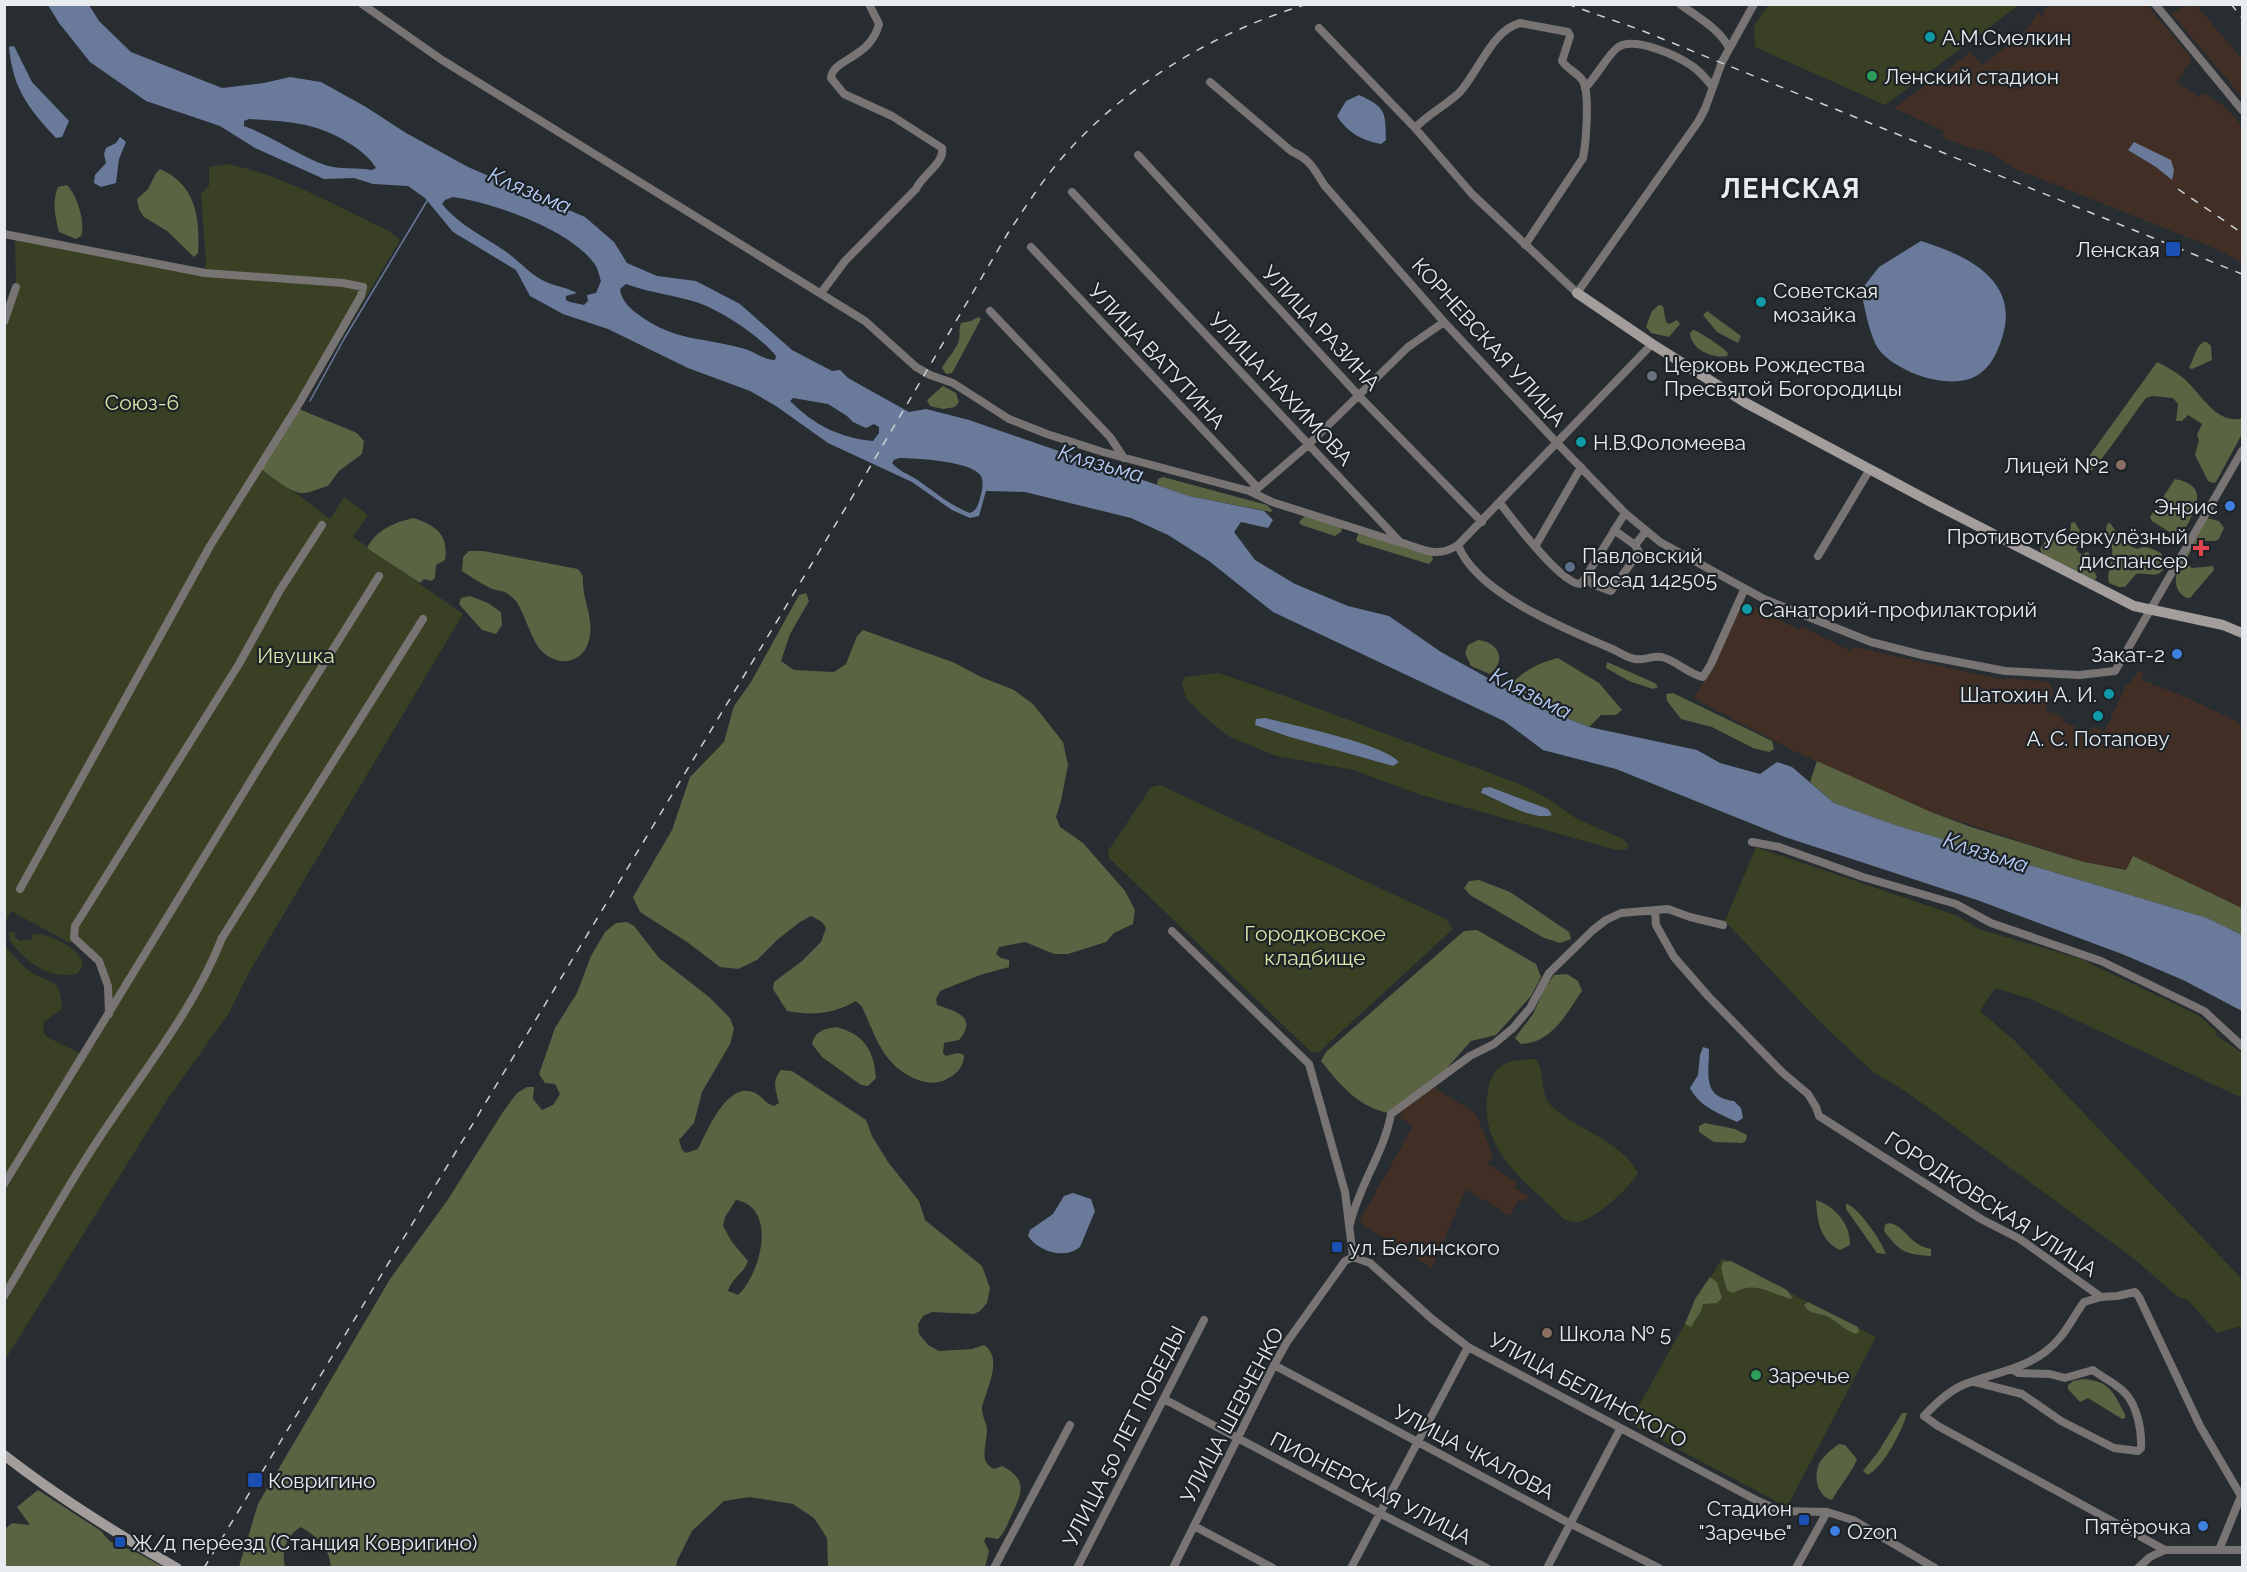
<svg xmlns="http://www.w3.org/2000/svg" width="2247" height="1572" font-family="Raleway,sans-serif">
	<rect width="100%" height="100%" fill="#272d31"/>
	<path fill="#412f26" d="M2047 5H2147L2192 59 2177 83 2199 97 2202 92 2228 109 2242 126V262L2212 247 2018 170 1981 148 1978 151 1942 137 1944 131 1894 108 1971 52 1983 65 2027 29 2037 13 2045 17 2042 13Z
		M2184 5H2196L2242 59V97L2172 14Z
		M1742 600 1799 630 1801 626 1851 651 1854 647 2004 680 2008 678 2049 682 2053 692 2045 710 2063 717 2061 721 2081 729 2091 730 2094 727 2105 731 2125 687 2135 677 2138 671 2144 673 2142 680 2188 698 2242 724V908L2134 857 2127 870 2084 862 1931 812 1794 751 1693 698 1705 680Z
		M1434 1087 1476 1114 1493 1155 1488 1164 1518 1183 1515 1188 1528 1196 1524 1202 1519 1200 1510 1216 1466 1189 1432 1268 1359 1222 1413 1126 1399 1117 1403 1110Z"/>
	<path fill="#394024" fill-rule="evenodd" d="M1768 5H2019L1885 105 1755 47 1754 26Z
		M227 164C281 174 340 208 389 231L400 240 263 470C286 485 308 502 330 519L344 497 368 515 353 537 463 614 248 974 229 1013 167 1100 5 1360V947C13 954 20 964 28 970 49 986 61 974 62 1009L44 1022 43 1032 47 1037 84 1055 109 1014 108 986 99 961 74 938 70 943 11 911 5 923 4 322 16 287 15 235 204 273 206 261 201 194 209 186V167Z
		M1218 673 1274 692 1522 785 1550 800 1577 819 1623 839 1629 845 1627 849 1616 850 1418 794 1353 770 1277 756 1230 737 1202 715 1186 698 1182 684 1185 677ZM1263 729C1305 733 1344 734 1383 753 1389 755 1394 757 1398 763L1393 766ZM1490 787 1515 797 1546 817 1532 815 1482 794Z
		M1160 785 1446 919 1453 929 1318 1053 1311 1052 1109 858 1108 851 1151 787Z
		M1756 847 1958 916 1979 929 2081 959 2198 1015 2217 1032 2216 1035 2242 1053V1103L2240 1097 2031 999 1995 988 1980 1011 2015 1041 2242 1279V1326L2217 1333 2189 1301 2177 1296 2132 1257 1905 1091 1873 1072 1816 1018 1725 921Z
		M15 932V937L19 941 32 939 33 934C45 932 79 948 82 961 84 967 80 970 77 974 47 979 28 963 10 941L9 933Z
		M1536 1059C1547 1077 1538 1096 1555 1109 1582 1132 1621 1141 1638 1173 1629 1188 1597 1218 1579 1222 1575 1223 1569 1220 1565 1220 1527 1183 1477 1149 1488 1091 1493 1061 1511 1060 1536 1059Z
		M1722 1258 1876 1337 1787 1507 1629 1423Z"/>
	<path fill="#5b6442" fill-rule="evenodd" d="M160 169C196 185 200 217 198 253L194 257 167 231 144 217 139 209 137 199 148 189 156 173Z
		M67 185C77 195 86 223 81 236L76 239 59 232C55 218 52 200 58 187Z
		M1659 305 1663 306 1666 322 1669 324 1677 320 1680 324 1669 337 1651 333 1646 327 1652 311Z
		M1707 311 1741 336 1738 343 1717 332 1703 315Z
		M978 317 981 319 952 373 946 374 942 368C946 359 954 353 958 343 961 336 958 330 961 323L971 321Z
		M1693 330C1699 331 1724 348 1728 353L1727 356C1712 359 1691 349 1690 333Z
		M2203 342H2207L2211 346 2212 360 2192 369 2189 368 2198 347Z
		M2157 362C2166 366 2175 372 2182 377 2200 391 2216 426 2242 418V434L2216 482 2213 483 2208 481 2195 455 2199 440 2197 435 2202 424 2188 415 2182 421H2176L2178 404 2173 398 2152 396 2146 398C2137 409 2098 467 2091 471L2086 468 2085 462Z
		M943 386 956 393 959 402 955 407 943 409 930 406 927 400Z
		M299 409 357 433 364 441 362 454 339 471 328 486C321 488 311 492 305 493 292 495 273 477 262 470Z
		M1163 477 1267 505 1272 510 1271 512 1189 496 1157 485 1158 479Z
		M2175 479C2212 486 2194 511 2183 533L2176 536 2152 521 2150 517Z
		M1305 516 1341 527 1342 531 1335 536 1301 525 1299 522Z
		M414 518C436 526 449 534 445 560L436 565 435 578 431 581 424 579 420 583 367 548C376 530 395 522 414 518Z
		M2207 518 2219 521 2224 528 2219 539 2215 541H2199L2193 547 2186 560 2188 565 2192 568 2213 566 2214 570 2190 598H2187C2157 584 2196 537 2207 518Z
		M2075 522 2081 533 2076 549 2079 553 2083 555 2086 552 2089 553 2090 564 2097 577 2095 580 2043 554 2040 549 2052 530 2058 540 2066 539 2070 537 2071 523Z
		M2110 523C2119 535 2123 544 2137 549 2147 545 2153 549 2162 554L2163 570C2156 579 2146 572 2136 574L2125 587H2119L2109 583C2106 572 2114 560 2112 548 2110 539 2104 534 2107 524Z
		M1359 532 1432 555 1433 560 1429 564 1360 543 1356 540Z
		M469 551H483L578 569 583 576C581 598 595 618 589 640 583 665 555 668 539 648 530 636 522 606 514 599 503 588 501 593 490 588 480 583 471 577 462 571L463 557Z
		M806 593 809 601 790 634 781 661 794 670 834 672 846 664 857 636 863 630 955 663 981 677 1014 690 1033 704 1063 742 1068 765 1061 801 1056 817 1060 827 1083 843 1125 891 1135 910 1133 924 1114 933 1106 942 1068 954H1054L1025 942 999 947 996 954 1001 958 1009 960V967L980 975 940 991 936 999 937 1005C954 1011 979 1016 959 1040L944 1043 943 1053 946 1056 958 1053 964 1055C964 1068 956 1074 945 1080 937 1084 927 1083 918 1080 883 1066 877 1039 862 1007L856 1001C833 1014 813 1016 787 1011L773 989 774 982 802 961 821 942 826 928 822 922 811 916 800 922 777 940 757 960 738 969 720 967 687 942 640 912 633 897 672 830 690 777 724 742 734 706 751 682 799 595Z
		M470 596 488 603 501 612 502 625 496 634 482 630 459 604 461 598Z
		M1478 640C1499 642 1507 661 1490 674L1471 666 1465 653 1468 645Z
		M1558 658 1599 683 1622 710 1616 715H1601L1589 727 1525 702 1505 689C1523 672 1534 664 1558 658Z
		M1607 662 1655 683 1658 687 1653 689 1629 681 1606 668Z
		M1673 693 1772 741 1774 749 1769 752 1753 748 1712 727 1681 719 1667 701 1666 694Z
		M1817 761 1931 812 1971 827 2084 862 2126 870 2133 856 2242 908V935L2207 918 1895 825 1834 803 1810 782Z
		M1479 880 1510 892 1569 932 1571 939 1560 943 1544 938 1470 895 1464 888 1469 881Z
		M627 922 634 926 659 958 709 997 730 1018 734 1029 730 1044 702 1092 694 1123 679 1140 682 1150 686 1153 698 1149C707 1131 728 1079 755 1093 762 1096 766 1104 774 1106L779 1103C775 1089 772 1081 781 1070L792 1071 866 1120 872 1136 888 1162 919 1201 925 1220 982 1266 990 1288 987 1303 980 1311 974 1314 932 1312 923 1316 918 1324 919 1334 928 1345 939 1351 972 1349 984 1345C1004 1358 986 1390 982 1407 981 1415 987 1423 987 1430 987 1439 983 1451 985 1459 986 1464 990 1467 994 1469L1002 1466C1027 1479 1023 1491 1012 1514 1008 1523 1005 1532 998 1539L986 1537 984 1541 989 1551 985 1567H828L827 1538 814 1518 793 1504 750 1497 724 1501 692 1531 677 1561 676 1567H331C329 1547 318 1537 301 1527 286 1535 281 1552 285 1567H239L258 1504 390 1279 447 1201 503 1112 517 1093 527 1087H534L533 1099 542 1110 553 1105 560 1094 555 1084 545 1083 539 1074 555 1028 577 993 591 956 605 932 616 923ZM736 1200C779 1208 760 1275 738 1295L728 1291C732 1277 744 1274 748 1261L732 1242 723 1226 725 1217Z
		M1477 930 1536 964 1541 977 1531 996 1496 1035 1471 1041 1431 1086 1391 1114C1357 1106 1342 1087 1321 1061L1326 1052 1464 931Z
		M1567 974 1578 981 1582 991C1566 1014 1552 1043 1521 1044L1515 1038 1533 1014 1546 986 1554 975Z
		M836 1027C864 1034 874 1050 876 1078L868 1086 861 1085 822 1057 812 1044C815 1031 824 1029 836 1027Z
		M1705 1123 1735 1129 1747 1135 1746 1141 1742 1143 1714 1142 1699 1132V1126Z
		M1816 1200C1835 1206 1851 1225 1850 1245L1840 1250C1820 1241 1817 1220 1816 1200Z
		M1846 1204C1857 1205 1883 1243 1886 1254L1877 1253 1846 1209Z
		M1888 1223C1906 1225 1908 1245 1931 1249V1256C1905 1254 1901 1253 1884 1231L1885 1225Z
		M1731 1261 1787 1290 1792 1297 1790 1299C1770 1293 1755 1280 1733 1293L1727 1290 1721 1268 1723 1262Z
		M1710 1277 1717 1282 1722 1298 1717 1303 1703 1304 1701 1311 1691 1327 1685 1324 1695 1299Z
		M1808 1302 1858 1327 1859 1332 1856 1334C1843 1330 1837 1320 1826 1316 1816 1312 1810 1315 1804 1305Z
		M2083 1379C2110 1381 2113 1392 2125 1414V1418L2122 1419 2088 1398 2080 1402 2068 1389V1385L2073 1381Z
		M1902 1413H1907C1902 1431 1885 1465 1868 1475L1863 1471 1878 1452Z
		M1839 1444 1845 1445 1857 1459C1854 1469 1838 1489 1832 1500 1818 1497 1813 1478 1819 1464 1822 1457 1832 1449 1839 1444Z
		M38 1490 101 1531C110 1543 114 1544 128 1549 140 1553 153 1562 164 1567H5V1529L12 1523 30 1525 17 1507Z"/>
	<path fill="#6a7a9a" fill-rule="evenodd" d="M48 5H89L99 21 131 52 222 88 264 83 290 77 321 82 366 107 406 133 468 167 585 217 614 242 627 263 657 276 696 281 740 304 792 350 832 371 840 370 848 378 909 412 926 409 969 420 1189 496 1264 511 1273 520 1268 528 1241 522 1234 532 1255 560 1295 584 1348 606 1389 616 1441 652 1497 683 1525 702 1589 727 1697 750 1720 763 1760 774 1777 762 1792 767 1834 803 1895 825 2207 918 2242 935V1011L2183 980 2122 954 1977 900 1785 837 1616 769 1543 750 1504 721 1273 612 1209 561 1168 535 1131 518 1025 492 986 491 979 516 970 518 952 510 912 482 828 443 776 406 750 391 688 368 608 329 563 314 530 296 516 270 453 232 425 198 408 186 373 184 354 178 324 179 255 148 220 126 146 101 90 62 59 23ZM249 119C291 122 316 122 352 145 361 151 370 158 376 168L372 170C356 167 340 170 325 165 297 155 272 136 244 126V121ZM453 197C494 203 568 229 594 263 598 268 599 275 601 281L596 293 587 295 588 301 584 305 570 302 566 300V296L577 293C566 287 553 286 542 280 528 272 518 260 505 251 483 236 459 225 442 204L445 200ZM626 284C650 293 675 295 699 303 723 312 760 336 776 356L775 360C764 360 755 352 745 349 704 337 676 342 639 315 630 309 621 300 620 289ZM793 398 828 404 847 416 853 422 866 428 874 424 879 427V433L873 441C840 438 814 425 790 401ZM899 458C915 458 972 461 981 476 983 480 983 489 981 494 979 502 978 510 970 513 949 505 934 491 916 479 908 474 899 471 892 463L894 460Z
		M14 46 32 82 69 121 62 137 56 138C28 108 13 89 9 47Z
		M1359 95C1387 108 1385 112 1386 140L1381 144C1362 141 1347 132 1337 116L1346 101Z
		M120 137 126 142 119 159 116 183 101 187 94 183 95 175 106 163 104 154 106 148 116 143Z
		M2134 142 2171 160 2174 170 2172 180 2156 167 2128 150Z
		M1921 241C1970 256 2024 283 2000 344 1994 359 1988 371 1972 378 1945 389 1898 372 1880 351 1870 339 1864 305 1861 290L1879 267Z
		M1265 718C1292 725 1384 744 1399 762L1393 766 1290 737 1255 725 1256 719Z
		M1490 787 1548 809 1552 815C1534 822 1500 800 1481 793L1483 788Z
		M1703 1047 1709 1049C1709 1075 1702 1097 1734 1101L1741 1108 1743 1118 1737 1122C1718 1113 1700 1107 1690 1088L1698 1075 1700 1055Z
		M1073 1193 1091 1199 1095 1211 1080 1247C1064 1260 1038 1251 1028 1236L1030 1230 1053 1214 1064 1196Z"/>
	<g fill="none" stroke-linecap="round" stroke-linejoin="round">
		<path stroke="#6a7a9a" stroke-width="1.5" d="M310 401 344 339 427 201"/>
		<path stroke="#787473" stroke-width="8" d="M362 4 442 60 865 321 916 367 930 375 953 383 1009 419 1047 434 1103 452 1249 491 1258 488 1308 445 1408 347 1444 322
			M1680 4C1697 17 1719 28 1729 48
			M2155 4 2242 110
			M1319 28 1415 128 1472 194 1577 293 1698 122 1705 109 1722 62 1754 4
			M1210 82 1291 151C1311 160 1313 168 1325 186L1444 322 1557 443 1625 513 1660 542 1764 599 1871 642 1922 655 2005 671 2079 675 2115 671 2242 451
			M1585 88C1597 76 1607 56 1617 48 1633 35 1678 56 1692 66 1700 71 1706 79 1712 86
			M1415 128C1428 114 1445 106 1459 93 1478 73 1492 30 1520 23L1568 32 1570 36 1562 61C1567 69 1578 73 1583 81 1590 94 1586 143 1583 158L1525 245
			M1138 155 1359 396 1482 522
			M1072 192 1400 542C1423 549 1436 559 1458 545L1652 344
			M4 234 205 273 343 283 363 287 361 296 300 402 210 546 20 889
			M1031 247 1258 488
			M821 293 845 261 916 189C922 175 945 163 942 148L892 116 844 94 831 78C833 58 870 59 879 24L869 4
			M990 311 1110 437 1124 458
			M4 322 16 287
			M1249 491 1272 502 1398 542
			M1500 503C1512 519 1563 586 1581 584L1585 578 1625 513
			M1458 545C1476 593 1565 629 1610 648 1618 651 1626 658 1635 659 1644 661 1652 655 1662 657 1677 661 1688 674 1703 677L1711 664 1744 590
			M1536 545 1581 467
			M1635 545 1646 531
			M1818 556 1870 469
			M1585 578 1594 585 1611 591 1639 552 1635 545 1614 530
			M1752 842 1779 847 1863 877 1956 904 1991 923 2101 961 2204 1011 2242 1046
			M1655 910 1656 925 1674 957 1708 996 1783 1073 1808 1094 1816 1107 1819 1116 1981 1219 2020 1239 2101 1297 2117 1296 2135 1292 2139 1297 2200 1426 2241 1496 2219 1550
			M1172 931 1309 1064 1345 1192 1353 1257
			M109 1014 108 986 99 961 74 938 75 926 239 664 280 590 322 525
			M4 1184 261 764 379 576
			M1350 1224C1359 1185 1384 1153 1391 1114L1470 1056 1494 1044 1513 1028 1530 1008 1549 973 1593 930 1606 920 1621 913 1668 909 1690 917 1723 925
			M1353 1257 1370 1263 1432 1319 1468 1347 1758 1501 1781 1511 1827 1512 1853 1520 1935 1568
			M4 1296C38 1240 69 1182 106 1128 146 1068 196 1005 222 938L423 619
			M2101 1297 2084 1302C2070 1321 2065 1337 2045 1352 2021 1370 1990 1374 1963 1385 1947 1392 1935 1404 1924 1416L1938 1426 2165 1550
			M1274 1365 1569 1523 1659 1568
			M1975 1382 2022 1394 2061 1421 2114 1448 2138 1451 2141 1448C2142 1431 2137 1405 2125 1393 2116 1383 2103 1378 2093 1370L2065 1378 2050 1374 2018 1373 2012 1369
			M1164 1399 1379 1513 1487 1568
			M1194 1526 1273 1568
			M994 1568 1070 1425
			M1077 1568 1204 1320
			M1173 1568 1274 1365 1287 1342 1345 1261 1353 1257
			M1351 1568 1468 1347
			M1547 1568 1620 1429
			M1796 1568 1827 1512
			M2138 1568 2150 1557 2165 1550H2242"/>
		<path stroke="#a39d9c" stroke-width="10" d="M1577 293 1652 344 1746 403 1931 502 2134 606 2223 625 2242 633
			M4 1455C59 1498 117 1534 177 1568"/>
		<path stroke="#cdd2d5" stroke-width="1.5" stroke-dasharray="8 8" stroke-linecap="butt" d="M1567 4 1638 29 2242 274
			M2231 4 2242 18
			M2178 189 2242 233
			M204 1568 857 489 1008 233C1025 208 1041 182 1061 159 1126 84 1213 33 1307 4"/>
	</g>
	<g fill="#0f9aa8" stroke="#1d2327" stroke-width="2">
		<circle cx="1930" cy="37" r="6"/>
		<circle cx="1761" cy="302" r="6"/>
		<circle cx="1581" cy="442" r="6"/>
		<circle cx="1747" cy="609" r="6"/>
		<circle cx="2109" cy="694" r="6"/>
		<circle cx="2098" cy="716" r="6"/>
	</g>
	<g fill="#2e9e5b" stroke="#1d2327" stroke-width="2">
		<circle cx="1872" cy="76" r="6"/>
		<circle cx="1756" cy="1375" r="6"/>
	</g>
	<g fill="#1a4fb4" stroke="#1d2327" stroke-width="2">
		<rect x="2165" y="241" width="16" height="16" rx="3"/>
		<rect x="1331" y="1241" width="12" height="12" rx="3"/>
		<rect x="247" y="1472" width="16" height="16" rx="3"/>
		<rect x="1798" y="1514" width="12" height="12" rx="3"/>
		<rect x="114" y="1536" width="12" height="12" rx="3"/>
	</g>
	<circle fill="#6b7280" stroke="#1d2327" stroke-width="2" cx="1652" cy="376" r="6"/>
	<g fill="#8d6e63" stroke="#1d2327" stroke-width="2">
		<circle cx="2121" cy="465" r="6"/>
		<circle cx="1547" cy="1333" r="6"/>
	</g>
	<g fill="#3f7fe0" stroke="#1d2327" stroke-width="2">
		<circle cx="2230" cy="506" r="6"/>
		<circle cx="2177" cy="654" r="6"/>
		<circle cx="2203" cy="1526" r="6"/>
		<circle cx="1835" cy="1531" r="6"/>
	</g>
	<path fill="#e0444e" stroke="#1d2327" stroke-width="2" d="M2198 539h6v6h6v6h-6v6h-6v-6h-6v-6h6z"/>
	<circle fill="#5c6f8a" stroke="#1d2327" stroke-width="2" cx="1570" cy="567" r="6"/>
	<g text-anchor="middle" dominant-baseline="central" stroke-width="4.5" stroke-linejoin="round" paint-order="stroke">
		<g font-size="21" fill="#e8ecef" stroke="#1d2327" text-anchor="start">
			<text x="1942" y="37">А.М.Смелкин</text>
			<text x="1884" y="76">Ленский стадион</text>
			<text x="2160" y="249" text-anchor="end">Ленская</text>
			<text x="1773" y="290">Советская<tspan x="1773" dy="24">мозайка</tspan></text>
			<text x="1664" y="364">Церковь Рождества<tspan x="1664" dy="24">Пресвятой Богородицы</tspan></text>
			<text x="1593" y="442">Н.В.Фоломеева</text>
			<text x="2109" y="465" text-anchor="end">Лицей №2</text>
			<text x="2218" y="506" text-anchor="end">Энрис</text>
			<text x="2188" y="536" text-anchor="end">Противотуберкулёзный<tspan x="2188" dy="24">диспансер</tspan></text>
			<text x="1582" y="555">Павловский<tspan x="1582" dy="24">Посад 142505</tspan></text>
			<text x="1759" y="609">Санаторий-профилакторий</text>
			<text x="2165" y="654" text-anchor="end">Закат-2</text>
			<text x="2097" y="694" text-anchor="end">Шатохин А. И.</text>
			<text x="2098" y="738" text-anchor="middle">А. С. Потапову</text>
			<text x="1349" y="1247">ул. Белинского</text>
			<text x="1559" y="1333">Школа № 5</text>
			<text x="1768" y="1375">Заречье</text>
			<text x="268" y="1480">Ковригино</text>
			<text x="1792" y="1508" text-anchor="end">Стадион<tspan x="1792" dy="24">"Заречье"</tspan></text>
			<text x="2191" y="1526" text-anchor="end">Пятёрочка</text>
			<text x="1847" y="1531">Ozon</text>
			<text x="132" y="1542">Ж/д переезд (Станция Ковригино)</text>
		</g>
		<g font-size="21" fill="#e8ecef" stroke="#1d2327">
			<text transform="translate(1321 328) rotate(47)">УЛИЦА РАЗИНА</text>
			<text transform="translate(1489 342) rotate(48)">КОРНЕВСКАЯ УЛИЦА</text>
			<text transform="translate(1157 356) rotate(47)">УЛИЦА ВАТУТИНА</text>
			<text transform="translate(1281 389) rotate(47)">УЛИЦА НАХИМОВА</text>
			<text transform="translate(1991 1204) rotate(33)">ГОРОДКОВСКАЯ УЛИЦА</text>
			<text transform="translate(1588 1390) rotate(28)">УЛИЦА БЕЛИНСКОГО</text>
			<text transform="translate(1232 1415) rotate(-62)">УЛИЦА ШЕВЧЕНКО</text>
			<text transform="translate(1124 1436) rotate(-63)">УЛИЦА 50 ЛЕТ ПОБЕДЫ</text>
			<text transform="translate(1474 1452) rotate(28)">УЛИЦА ЧКАЛОВА</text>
			<text transform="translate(1371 1488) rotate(27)">ПИОНЕРСКАЯ УЛИЦА</text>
		</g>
		<g font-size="21" fill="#d8e8aa" stroke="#1d2327">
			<text x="142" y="402">Союз-6</text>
			<text x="296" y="655">Ивушка</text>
			<text x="1315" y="933">Городковское<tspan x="1315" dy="24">кладбище</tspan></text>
		</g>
		<g font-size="22" font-style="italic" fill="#b9cffb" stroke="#1d2327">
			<text transform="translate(530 190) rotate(23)">Клязьма</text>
			<text transform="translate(1101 463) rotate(16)">Клязьма</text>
			<text transform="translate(1531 693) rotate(27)">Клязьма</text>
			<text transform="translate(1986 852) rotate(18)">Клязьма</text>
		</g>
		<g font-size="27" font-weight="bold" letter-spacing="1.5" fill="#e8ecef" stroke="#1d2327">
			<text x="1791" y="188">ЛЕНСКАЯ</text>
		</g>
	</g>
	<rect width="2247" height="1572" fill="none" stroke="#e8ecef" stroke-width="12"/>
</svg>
